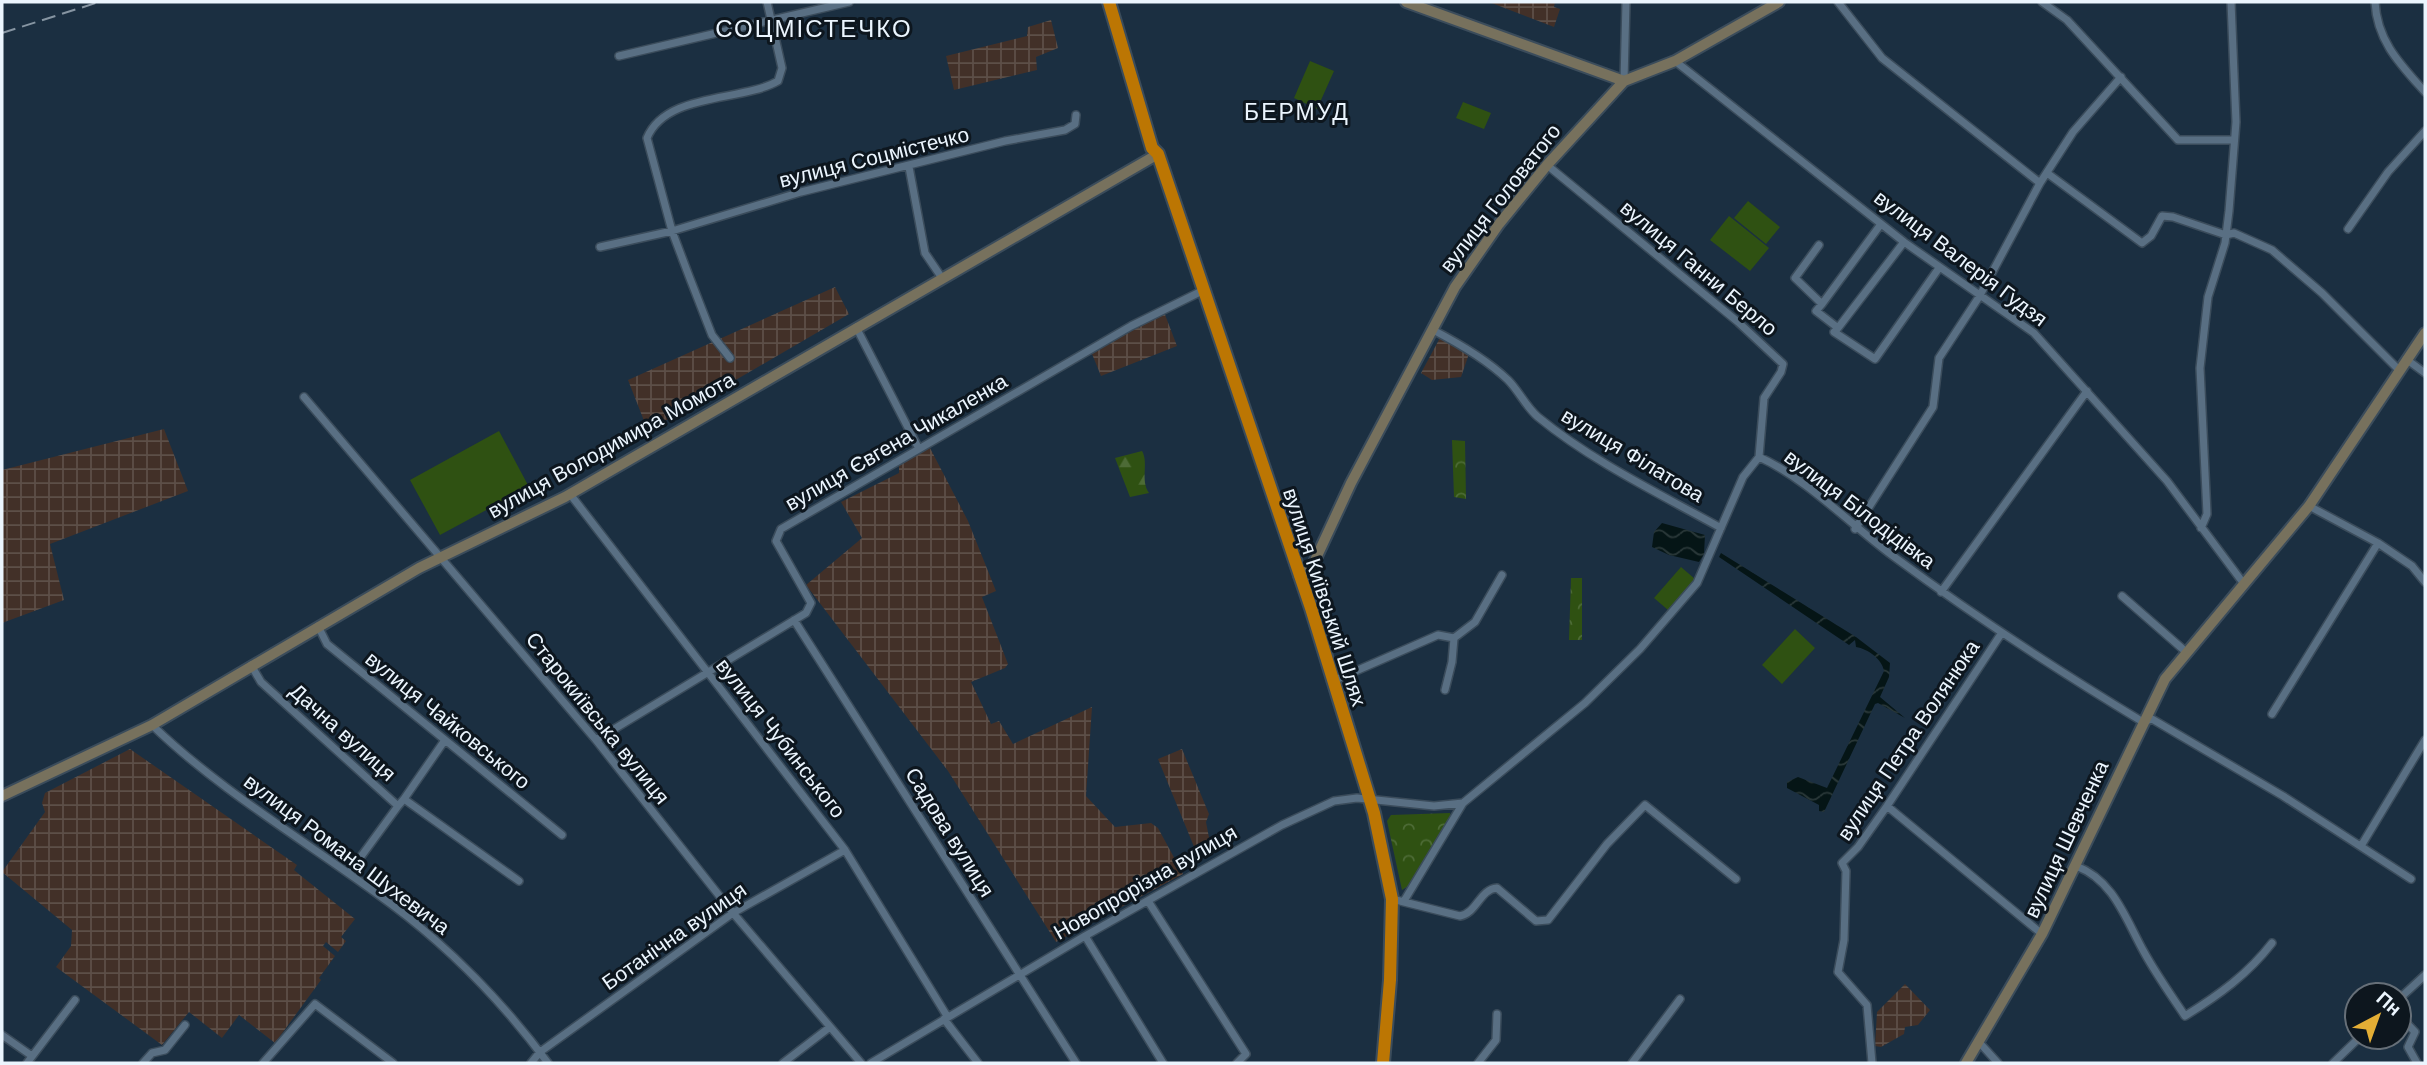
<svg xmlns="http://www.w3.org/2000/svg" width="2427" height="1065" font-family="Helvetica,sans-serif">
	<defs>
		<pattern id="industrial-grid" width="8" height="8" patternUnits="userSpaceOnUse" patternTransform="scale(1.75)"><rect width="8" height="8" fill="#423028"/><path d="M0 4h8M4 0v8" fill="none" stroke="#5d4f48"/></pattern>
		<pattern id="forest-firs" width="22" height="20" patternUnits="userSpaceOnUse" patternTransform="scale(1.75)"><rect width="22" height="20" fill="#2f5112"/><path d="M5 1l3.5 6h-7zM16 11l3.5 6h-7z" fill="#4d6b36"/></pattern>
		<pattern id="park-crowns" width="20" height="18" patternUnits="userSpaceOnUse" patternTransform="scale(1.75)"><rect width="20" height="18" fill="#2f5112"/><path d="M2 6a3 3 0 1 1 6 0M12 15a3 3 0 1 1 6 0" fill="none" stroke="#4d6b36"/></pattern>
		<pattern id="water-waves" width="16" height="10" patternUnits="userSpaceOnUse" patternTransform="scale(1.75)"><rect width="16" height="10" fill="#051516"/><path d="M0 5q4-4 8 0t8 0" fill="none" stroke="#2a3839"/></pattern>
	</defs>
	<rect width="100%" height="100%" fill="#1b2f41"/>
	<path fill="url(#industrial-grid)" d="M1489 2H1555L1554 7 1560 9 1554 27Z
		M1051 20 1058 48 1036 57 1037 70 954 90 946 56 1027 36 1028 27Z
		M835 287 849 314 648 431 628 380Z
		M1164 312 1177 346 1101 376 1092 354Z
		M1441 336 1470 351 1461 377 1432 380 1421 373Z
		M164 429 188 491 50 544 64 600 2 623V470Z
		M930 448 968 521 996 591 982 597 1008 664 1005 668 971 682 991 724 999 721 1013 744 1092 707 1086 796 1115 827 1151 823 1158 828 1183 874 1056 942 948 771 806 585 862 538 841 502 899 473V465Z
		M130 749 297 865 294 870 300 875 355 919 341 937 346 941 338 952 326 942 323 946 335 956 319 978 321 980 275 1043 239 1015 222 1038 189 1012 162 1045 56 967 71 946 72 930 2 872 45 812 42 803 45 793Z
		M1182 749 1209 814 1206 822 1211 848 1197 854 1158 759Z
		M1905 984 1930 1010 1918 1025 1905 1027 1904 1034 1881 1047 1875 1046 1877 1012Z"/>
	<path fill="url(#forest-firs)" d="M1142 451C1149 463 1140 480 1149 493L1130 497 1115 458Z"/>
	<path fill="url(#park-crowns)" d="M1452 440 1465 441 1466 499 1454 497Z
		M1571 578H1582V640H1569Z
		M1450 813 1451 817 1409 885 1402 890 1387 821 1391 815Z"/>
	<path fill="#2f5112" d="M1310 61 1334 71 1317 109 1294 98Z
		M1463 102 1491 113 1484 129 1456 118Z
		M1748 201 1780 227 1766 244 1734 218Z
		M1729 216 1769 248 1750 271 1710 240Z
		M499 431 529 487 440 535 410 480Z
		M1681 567 1695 579 1668 610 1654 598Z
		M1795 629 1815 648 1782 684 1762 665Z"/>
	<path fill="url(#water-waves)" d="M1662 523 1705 535 1704 554 1699 562 1669 555 1652 547 1654 532Z
		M1721 553 1856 637 1890 663 1889 677 1880 697 1905 718 1878 703 1875 704 1824 812 1819 811V805L1787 788V782L1798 777 1827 788 1884 671C1882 659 1868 649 1856 647L1855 640 1849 645 1719 557Z"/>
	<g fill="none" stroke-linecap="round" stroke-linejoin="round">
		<g stroke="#3b4c5b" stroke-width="10">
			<path id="street" d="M1838 2 1882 58 2040 183
				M2042 2 2067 20 2178 140H2233
				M2375 2C2377 41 2400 64 2425 92
				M619 56 849 2
				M1675 61 1904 242 2034 333 2167 481 2244 584
				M1624 81 1626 2
				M1547 165 1738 322 1783 364 1781 372 1764 398 1759 457
				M909 167 925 253 942 278
				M2047 173 2142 243 2151 236 2162 216 2173 217 2226 235 2234 233 2272 250 2322 293 2398 369
				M2348 229 2388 172 2425 131
				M1819 245 1795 278 1822 304 1881 224
				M600 247 672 231 801 192 1005 141 1065 130 1075 124 1076 115
				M1822 304 1816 311 1838 328 1904 242
				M856 327 919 449
				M1838 328 1834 332 1875 359 1939 268
				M1433 330C1460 344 1486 359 1508 380 1519 391 1526 407 1538 417 1593 462 1660 494 1721 528
				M730 358 712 335 689 276 672 231 647 138C666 92 742 102 778 81L782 68 767 2
				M2406 359 2425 373
				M304 397 596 740 733 913 861 1063
				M570 494 845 850 947 1016
				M2309 506 2378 543
				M2201 528 2207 514 2200 368 2208 297 2225 243 2229 211 2236 122 2231 2
				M1855 529 1933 407 1939 358 1979 297 2040 183 2073 132 2121 77
				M1941 592 2087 391
				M2122 596 2185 651
				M794 620 1076 1063
				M318 626 327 644 562 835
				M251 665 261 682 398 806 404 799 519 881
				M1333 681 1438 635 1454 638
				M1445 690 1452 662 1454 638 1475 622 1502 575
				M2272 714 2378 543 2412 566 2425 582
				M152 725C221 792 314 846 391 904 450 948 505 1005 548 1063
				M596 740 806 613 811 603 776 541 781 529 1131 326 1204 290
				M404 799 445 740
				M1887 806 2042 934
				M2361 846 2425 740
				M2076 866C2114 880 2126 920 2144 952 2156 974 2171 995 2185 1016 2219 995 2248 974 2272 943
				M349 873 398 806
				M1392 899 1460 916C1477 913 1480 889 1497 888L1536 921 1548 920 1607 844 1645 805 1736 879
				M1148 901 1246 1054 1237 1063
				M1404 901 1463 803 1585 703 1640 649 1697 583 1743 477 1759 457C1806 478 1851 525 1893 556 1974 616 2057 670 2143 722L2152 719 2283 796 2411 879
				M1085 936 1163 1063
				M2399 999 2425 975
				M2399 1015 2415 1032 2408 1047 2417 1063
				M944 1019 978 1063
				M2 1035 32 1056
				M1978 1041 1998 1063
				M27 1063 75 1000
				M143 1063 152 1053 165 1050 185 1025
				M263 1063 315 1004 393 1063
				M531 1063 540 1052 733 913 845 850
				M783 1063 830 1027
				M871 1063 1085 936 1282 825 1334 801 1357 798 1434 806 1463 803
				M1478 1063 1496 1040 1497 1014
				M1632 1063 1680 999
				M1872 1063 1867 1005 1838 972 1844 940 1846 871 1842 863 1858 847 1887 806 2001 634
				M2333 1063 2360 1037"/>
		</g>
		<g stroke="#3b4c5b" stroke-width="14">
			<path id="secondary" d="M1406 2 1624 81
				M1299 575 1311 569 1351 483 1455 287 1499 224 1547 165 1624 81 1675 61 1779 2
				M2 796 152 725 419 568 565 497 1158 154
				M1966 1063 2042 934 2165 679 2309 506 2425 333"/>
		</g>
		<g stroke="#3b4c5b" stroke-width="16">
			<path id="highway" d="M1109 2 1152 148 1158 154 1311 608 1374 813 1392 899 1390 980 1383 1063"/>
		</g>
		<use href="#street" stroke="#596f83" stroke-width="7"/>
		<use href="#secondary" stroke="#77715d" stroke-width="10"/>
		<use href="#highway" stroke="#bc7603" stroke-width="12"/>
		<path stroke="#8695a2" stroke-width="2" stroke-dasharray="14 7" stroke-linecap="butt" d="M2 33 99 2"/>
	</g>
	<g text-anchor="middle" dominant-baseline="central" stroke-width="6" stroke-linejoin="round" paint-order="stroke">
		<g font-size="21" fill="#ebf5fe" stroke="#0d161e">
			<text transform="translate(874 157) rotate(-14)">вулиця Соцмістечко</text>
			<text transform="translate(1500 198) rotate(-52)">вулиця Головатого</text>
			<text transform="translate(1961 258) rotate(37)">вулиця Валерія Гудзя</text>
			<text transform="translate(1699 268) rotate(40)">вулиця Ганни Берло</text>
			<text transform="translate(896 442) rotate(-30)">вулиця Євгена Чикаленка</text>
			<text transform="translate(611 445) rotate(-29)">вулиця Володимира Момота</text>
			<text transform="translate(1633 455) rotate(31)">вулиця Філатова</text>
			<text transform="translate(1860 509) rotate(37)">вулиця Білодідівка</text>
			<text transform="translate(1325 597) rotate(72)">вулиця Київський Шлях</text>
			<text transform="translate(598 718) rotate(51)">Старокиївська вулиця</text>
			<text transform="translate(448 720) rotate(39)">вулиця Чайковського</text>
			<text transform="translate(343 732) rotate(42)">Дачна вулиця</text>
			<text transform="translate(781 738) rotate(52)">вулиця Чубинського</text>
			<text transform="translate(1908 740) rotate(-56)">вулиця Петра Волянюка</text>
			<text transform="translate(950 832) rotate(58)">Садова вулиця</text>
			<text transform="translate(2066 839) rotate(-65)">вулиця Шевченка</text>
			<text transform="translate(347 854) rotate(37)">вулиця Романа Шухевича</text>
			<text transform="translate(1145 882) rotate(-30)">Новопрорізна вулиця</text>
			<text transform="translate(674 936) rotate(-35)">Ботанічна вулиця</text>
		</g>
		<g font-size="23" letter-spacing="2" fill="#ebf5fe" stroke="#0d161e">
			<text x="1297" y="112">БЕРМУД</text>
		</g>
		<g font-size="24" letter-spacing="2" fill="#ebf5fe" stroke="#0d161e">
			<text x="814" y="28">СОЦМІСТЕЧКО</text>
		</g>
	</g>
	<rect width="2427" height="1065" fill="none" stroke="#ebf5fe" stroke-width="7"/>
	<g transform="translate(2378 1016) rotate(41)"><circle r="33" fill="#0d161e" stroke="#666f78" stroke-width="2"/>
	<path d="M0-5L12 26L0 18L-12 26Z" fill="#e4ae35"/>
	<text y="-10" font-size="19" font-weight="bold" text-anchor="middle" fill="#ebf5fe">Пн</text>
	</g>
</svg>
